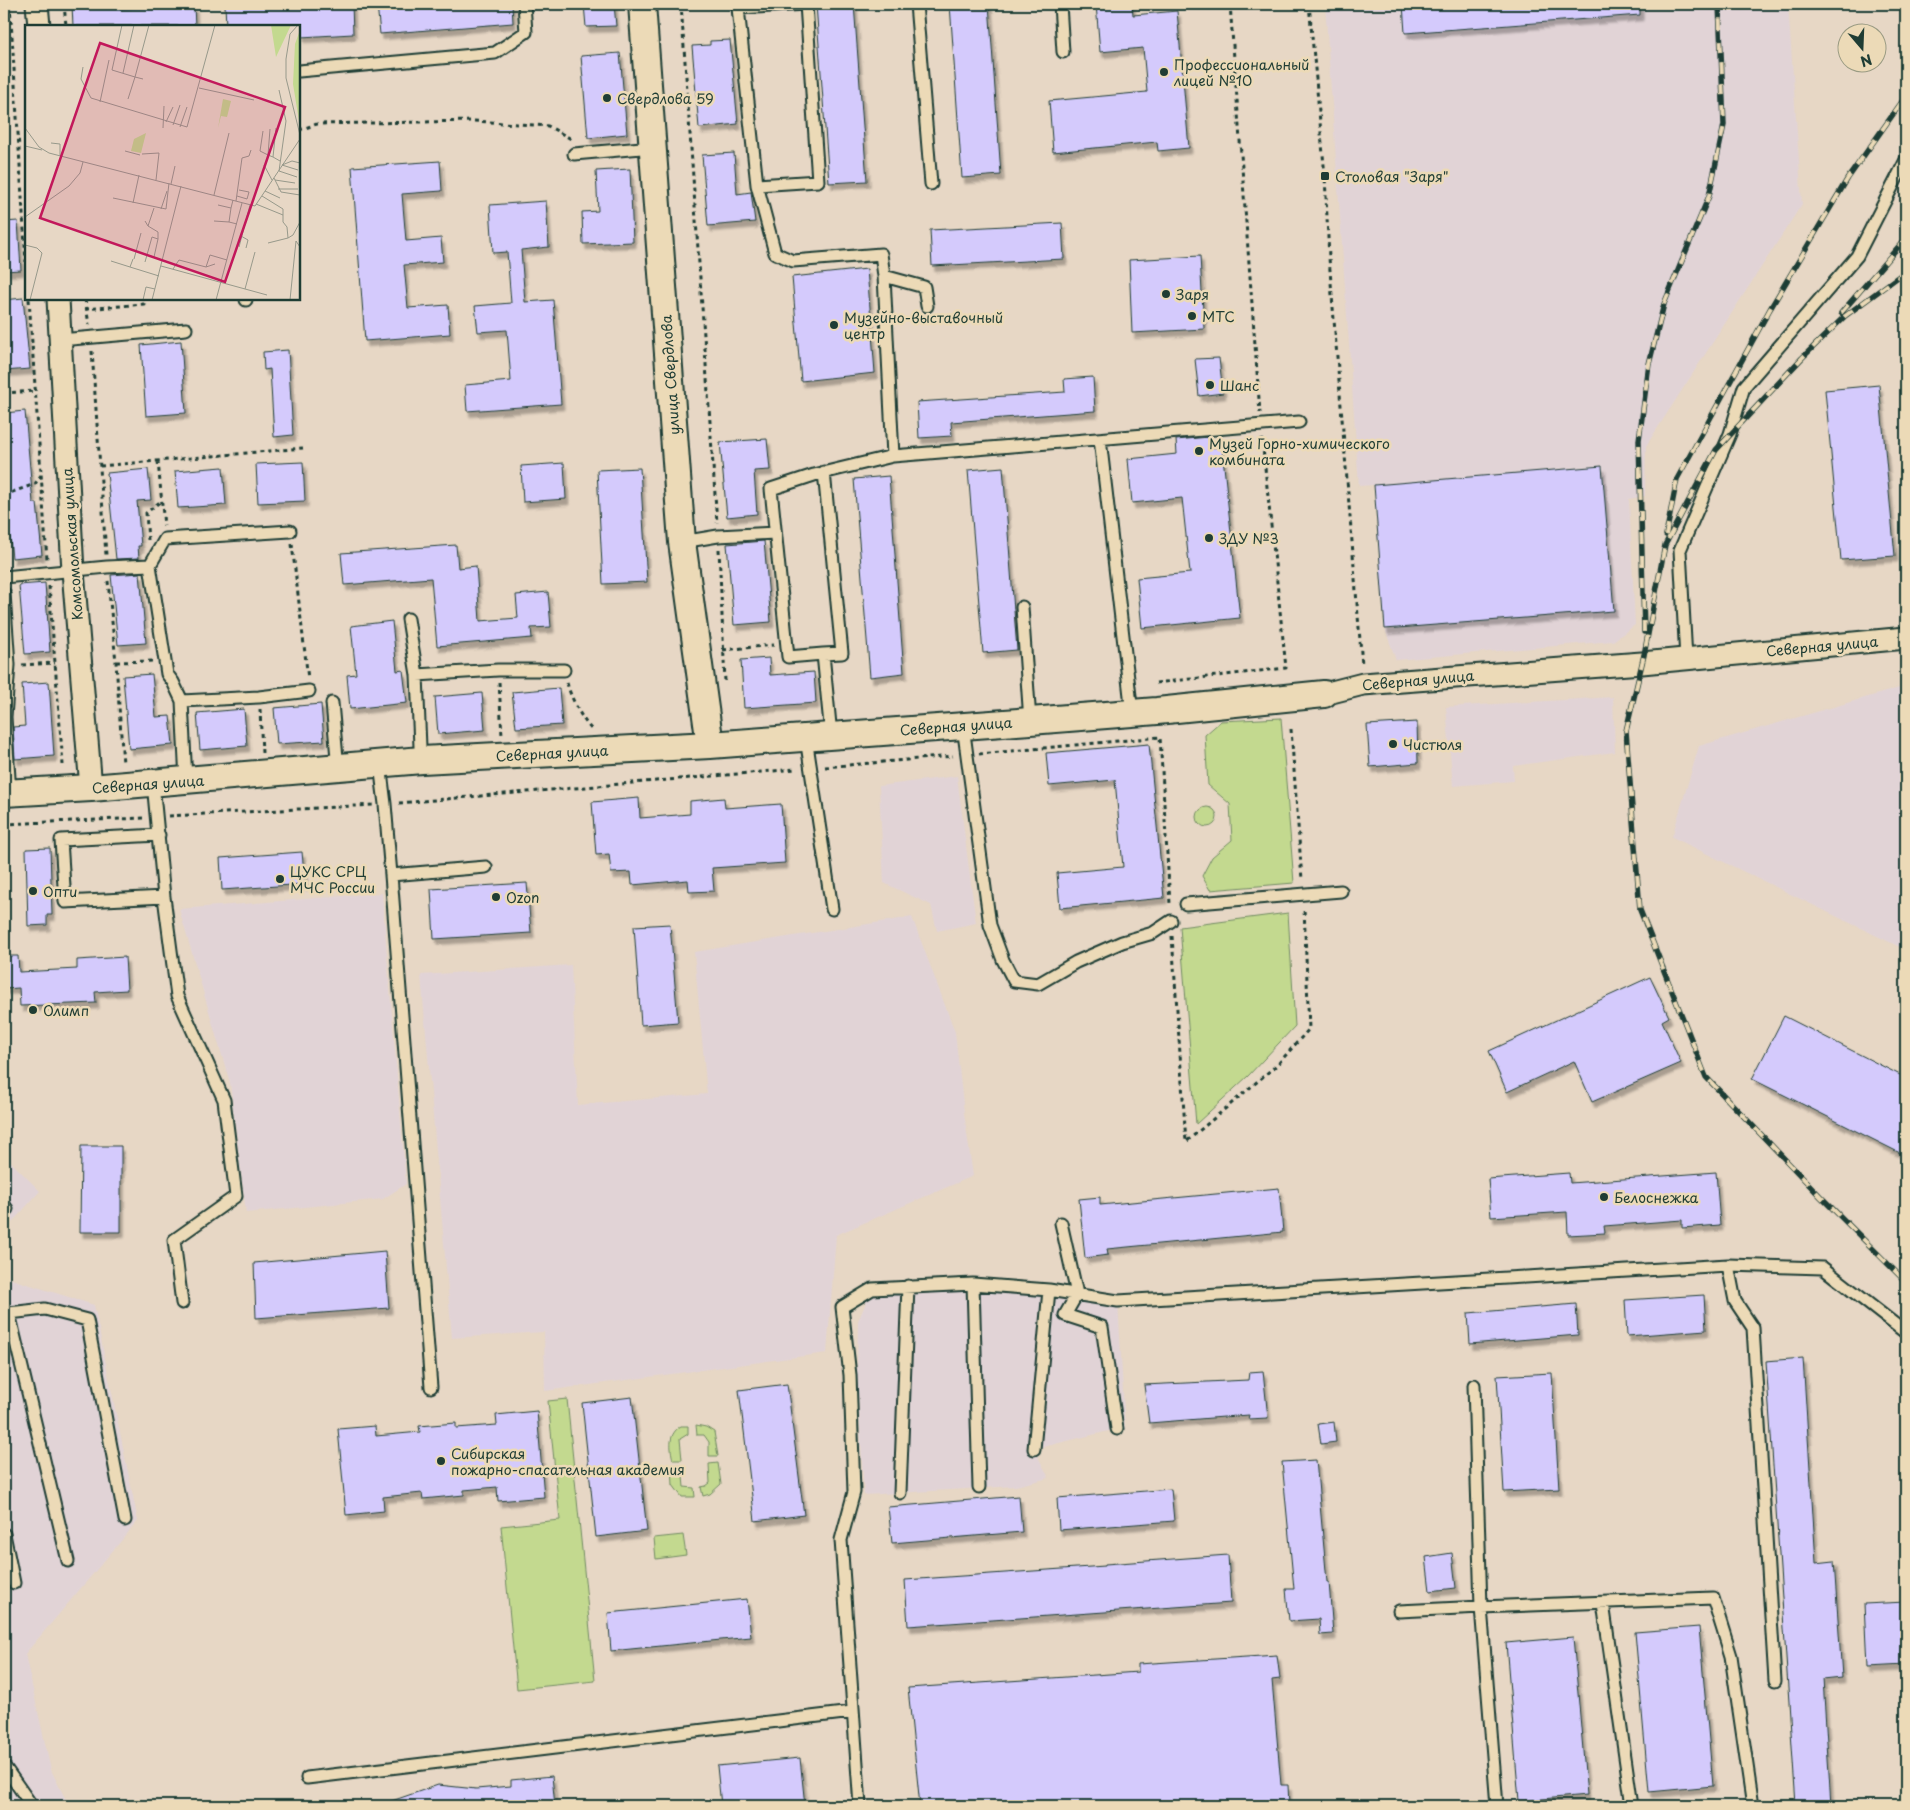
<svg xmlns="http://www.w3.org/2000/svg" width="1910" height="1810" font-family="'Playpen Sans',sans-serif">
	<defs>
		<filter id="shadow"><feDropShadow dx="3" dy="5.5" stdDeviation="1" flood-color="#0004"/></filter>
	</defs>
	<rect width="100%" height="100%" fill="#e7d7c5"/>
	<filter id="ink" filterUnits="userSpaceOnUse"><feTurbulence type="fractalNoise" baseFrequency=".02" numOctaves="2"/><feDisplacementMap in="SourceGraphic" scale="10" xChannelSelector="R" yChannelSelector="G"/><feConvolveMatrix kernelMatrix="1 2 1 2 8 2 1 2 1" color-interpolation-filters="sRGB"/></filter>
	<g filter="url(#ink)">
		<path fill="#e1d3d6" d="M1325 4H1788L1802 204 1646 446 1645 496 1629 499 1635 625 1613 641 1396 660 1385 629 1374 485 1359 486Z
			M1906 686V950L1672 837 1699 746Z
			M1613 697 1615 752 1513 766 1514 781 1453 786 1446 707Z
			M957 776 976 923 937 931 931 905 884 883 879 786Z
			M382 893 406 1184 383 1199 246 1213 230 1083 179 909Z
			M912 917 955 1032 964 1113 973 1176 836 1235 827 1353 545 1391 544 1332 452 1338 421 975 571 965 578 1105 707 1094 694 952Z
			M4 1155 40 1191 8 1227 4 1223Z
			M4 1278H8L94 1305 138 1521 25 1654 51 1770 69 1806H4Z
			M973 1284 1118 1301 1125 1429H1117L1034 1449 1049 1478 1016 1486 864 1495 857 1375 858 1321 872 1289Z"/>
		<path fill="#c3d98f" stroke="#718b62" d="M1281 718 1294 883 1210 890 1202 876 1212 857 1232 840 1230 804 1208 785 1205 735 1221 721Z
			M1197 817a10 10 0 1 1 20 0a10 10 0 1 1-20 0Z
			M1288 913 1295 1026 1248 1076 1196 1124 1180 927Z
			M567 1399 595 1681 517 1689 501 1526 560 1520 548 1401Z
			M696 1425 706 1427 714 1432 718 1456H709V1442L704 1435H697Z
			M681 1426H688V1434L680 1439 682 1460H673C670 1447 668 1434 681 1426Z
			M718 1463 721 1484 710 1494 703 1496 701 1487 706 1486 710 1483 709 1464Z
			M682 1466 684 1487 694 1488 695 1497H682L673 1485 672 1467Z
			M683 1535 686 1555 656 1559 654 1538Z"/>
		<path fill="#d4cafc" stroke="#1f3d34" filter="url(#shadow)" d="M86 4H119L120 9 194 6 195 26H73L72 5Z
			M253 4H352L353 34 301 37V26H226L225 5Z
			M377 4H512L513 23 380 34Z
			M584 4H614L616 26 586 27Z
			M816 4H854L867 181 829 183Z
			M950 4H989L1001 175 962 178Z
			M1096 4H1132L1133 15 1177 11 1189 148 1158 151 1157 142 1053 152 1049 101 1147 92 1143 48 1100 52Z
			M1403 4H1640V15L1405 33Z
			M730 40 738 124 699 128 692 46 710 45V41Z
			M620 53 627 134 588 138 581 56Z
			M734 153 737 194 751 192 755 222 708 226 702 155Z
			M440 161 442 191 402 194 406 241 441 238 443 262 404 265 408 308 448 305 450 334 365 341 352 167Z
			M630 169 633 242 583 244 582 212 598 211 596 171Z
			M546 201 549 247 521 250 525 302 553 300 561 404 467 411 465 385 511 381 507 330 478 332 475 306 511 303 507 252 493 253 490 205Z
			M18 221 21 270 4 271V222Z
			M1062 223 1064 259 932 266 930 230Z
			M1200 256 1204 329 1132 333 1129 260Z
			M867 269 875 373 801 381 792 277Z
			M23 298 30 369 4 371V300Z
			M181 341 186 413 146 416 141 345Z
			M288 350 293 435 274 437 270 369 264 370 263 352Z
			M1219 358 1223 393 1199 396 1195 359Z
			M1093 377 1095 411 951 422 952 436 919 438 917 402 1065 392 1064 379Z
			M1879 385 1895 556 1841 560 1825 390Z
			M25 411 33 503H37L42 555 12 558 4 482V413Z
			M1209 437 1210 448 1222 447 1240 618 1142 628 1137 578 1190 573 1182 498 1132 503 1128 459 1177 454 1176 440Z
			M767 439 770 470 754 471 757 514 727 517 720 442Z
			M303 462 305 501 258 503 256 464Z
			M564 463 566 499 523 502 521 466Z
			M1602 466 1614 611 1385 629 1374 485Z
			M223 467 226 505 178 508 175 471Z
			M1003 467 1017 650 983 653 968 470Z
			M640 468 647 582 603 584 597 470Z
			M148 469 151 500 137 501 141 546H138L139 558 116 559 107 473Z
			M889 476 904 673 870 677 854 479Z
			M764 541 771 622 734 625 727 544Z
			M456 545 458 568 476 566 480 621 518 618 516 595 548 592 551 627 531 628 532 638 437 646 431 578 344 585 341 553Z
			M140 573 146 643 118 645 111 575Z
			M45 583 50 652 25 654 19 585Z
			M392 621 397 671 403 670 407 703 350 709 347 675 356 674 351 626Z
			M769 658 770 675 814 672 816 703 744 708 741 660Z
			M152 674 156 717 170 716 173 745 129 749 123 676Z
			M49 682 54 756 15 759 13 727 25 726 22 684Z
			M559 688 562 725 516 728 512 692Z
			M482 693 485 730 438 734 435 697Z
			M321 704 324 741 277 744 274 708Z
			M244 709 247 746 200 750 197 713Z
			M1417 722 1418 763 1370 767 1367 725Z
			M1149 744 1164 898 1060 908 1057 873 1123 867 1115 780 1049 786 1046 753Z
			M639 798 640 818 690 814V801L724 798 725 808 781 804 785 863 712 868 714 891 689 892 688 880 632 885 631 872 611 873 609 854 596 855 592 802Z
			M50 848 52 915H47V925L28 926 26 849Z
			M302 852 305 884 222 890 220 858Z
			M527 883 531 933 434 939 431 889Z
			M670 924 678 1022 641 1025 634 926Z
			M4 956H18L19 972 77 969V960L125 957 127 990 95 992 96 1003 20 1006 19 988 4 989Z
			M1650 977 1669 1017 1662 1021 1681 1063 1592 1102 1574 1061 1507 1092 1489 1051Z
			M1784 1016 1906 1078V1156L1752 1079Z
			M81 1146H121V1232H80Z
			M1716 1172 1720 1225 1682 1228V1220L1604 1226 1605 1233 1568 1235 1567 1212 1491 1217 1488 1179 1569 1173 1570 1183Z
			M1279 1188 1283 1232 1107 1249 1108 1255 1085 1258 1079 1199 1100 1197V1205Z
			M385 1251 389 1308 256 1318 254 1263Z
			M1704 1295 1706 1330 1627 1336 1625 1300Z
			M1576 1304 1578 1335 1470 1344 1468 1313Z
			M1803 1358 1816 1563 1834 1561 1842 1677 1823 1679 1831 1806H1796L1766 1361Z
			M1263 1371 1268 1418 1248 1419 1249 1415 1149 1423 1144 1385 1248 1380 1249 1372Z
			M1552 1373 1559 1489 1504 1492 1497 1376Z
			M787 1384 804 1515 755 1521 739 1390Z
			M632 1397 647 1531 596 1537 582 1403Z
			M537 1411 544 1497 498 1501 497 1487 464 1490V1495L423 1499 422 1493 383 1497 384 1511 346 1515 338 1429 375 1426 376 1436 420 1432 419 1426 456 1423V1428L497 1425 496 1415Z
			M1334 1422 1336 1442 1321 1444 1318 1424Z
			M1316 1460 1327 1582H1329L1333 1634 1320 1635 1319 1619 1289 1621 1286 1589H1294L1282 1462Z
			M1171 1489 1174 1521 1059 1530 1057 1498Z
			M1019 1496 1022 1532 892 1543 888 1507Z
			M1452 1553 1456 1588 1430 1591 1426 1557Z
			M1228 1555 1231 1603 908 1626 905 1580 1105 1566V1564Z
			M747 1599 751 1637 611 1651 608 1613Z
			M1906 1602V1665L1867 1667 1864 1604Z
			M1699 1627 1713 1786 1649 1792 1635 1632Z
			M1573 1637 1587 1795 1519 1801 1506 1643Z
			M1277 1655 1280 1679 1272 1680 1281 1785H1288L1289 1806H920L908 1688 1138 1672V1664Z
			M800 1758 805 1806H721L717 1766Z
			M552 1776 555 1806H384L383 1804 438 1785 476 1789 511 1786V1780Z"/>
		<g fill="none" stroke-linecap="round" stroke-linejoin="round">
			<g stroke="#1f3d34" stroke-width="15">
				<path id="service" d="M806 4 818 181 757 185 738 8Z
					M916 4 931 184
					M1060 4 1063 52
					M299 71 495 53 526 32 524 4
					M574 154 653 147
					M757 185 775 253 793 261 881 254 884 276
					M246 299V300
					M60 340 186 329
					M1100 439 1132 713
					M893 456 884 276 924 287 927 306
					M682 542 718 536 775 533
					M150 565 165 539 290 531
					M4 577 107 567 150 565 167 674 173 682 182 701
					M4 593 9 665 5 717 10 793
					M1022 607 1030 721
					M408 619 417 675 420 747 422 760
					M823 654 842 653 824 472
					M1686 659 1680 550 1730 434 1744 387 1857 256 1906 160
					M417 675 498 670H564
					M332 703 338 769
					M963 726 990 925 1003 960 1014 981 1038 984 1076 962 1122 942 1153 933 1171 921
					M831 735 823 654 788 657 771 489 814 475 893 456 1299 422
					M806 738 832 909
					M380 764 385 804 391 875 431 1387
					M186 781 182 701 259 697 309 691
					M153 783 164 897 177 996 224 1100 236 1196 174 1240 182 1303
					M159 835 61 840 65 902 164 897
					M391 875 486 867
					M1186 904 1341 891
					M4 1205 7 1209
					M1061 1223 1077 1294 1065 1315 1102 1327 1117 1429
					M1728 1265 1735 1301 1753 1328 1775 1681
					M973 1284 979 1487
					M4 1310 9 1313 68 1561
					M9 1313 45 1309 87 1320 125 1520
					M1034 1449 1049 1290
					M900 1493 908 1286
					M4 1534 14 1583
					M1603 1603 1632 1806
					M1399 1611 1481 1607 1474 1385
					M4 1766 32 1806
					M307 1778 852 1712
					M860 1806 841 1540 854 1492 850 1375 842 1307 872 1289 973 1284 1049 1290 1118 1301 1728 1265 1823 1268 1906 1333
					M1497 1806 1481 1607 1713 1598 1731 1656 1753 1806"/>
			</g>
			<g stroke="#1f3d34" stroke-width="25">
				<path id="minor" d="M37 4 39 26
					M58 299 73 571 91 788
					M1324 694 1363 684 1642 663 1906 638"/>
			</g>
			<g stroke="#1f3d34" stroke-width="30">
				<path id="tertiary" d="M642 4 682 542 710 745
					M4 793 91 788 422 760 710 745 1030 721 1157 711 1324 694"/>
			</g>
			<path stroke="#1f3d34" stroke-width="3" stroke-dasharray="4 4" stroke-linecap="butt" d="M10 4 26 262
				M64 4 66 26
				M681 4 717 523
				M1230 4 1260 413
				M1309 4 1325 176 1329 258 1362 665
				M299 130 317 124 474 121 548 126 573 140
				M29 299 47 560
				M85 299 89 325
				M85 309 144 304V299
				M92 351 106 555
				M4 393 34 391
				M158 461 164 526
				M100 466 303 448
				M4 495 35 484 41 475
				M148 540 146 513 161 501
				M292 544 308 679
				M719 549 725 682
				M108 581 116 662 123 764
				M49 586 63 765
				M723 650 774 645
				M116 662 153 661
				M22 665 55 663
				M499 682 502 736
				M567 683C571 698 581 718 592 730
				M1156 683 1286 668 1262 439
				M260 709 262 753
				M1291 729 1302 880
				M979 754 1160 737 1170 904
				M825 767 953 756
				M399 803 796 769
				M169 816 373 805
				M4 824 143 818
				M1172 936 1186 1142 1278 1064 1309 1029 1304 908"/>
			<use href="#service" stroke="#ecdab7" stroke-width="11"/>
			<use href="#minor" stroke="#ecdab7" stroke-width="21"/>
			<use href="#tertiary" stroke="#ecdab7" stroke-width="26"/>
			<g stroke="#1f3d34" stroke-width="5.5">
				<path id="rail" d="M1906 271 1845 316 1802 358 1716 450 1665 545 1644 655 1626 731 1640 910 1706 1077 1821 1197 1906 1282
					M1841 313 1906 238
					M1666 535 1677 479 1770 309 1848 178 1906 96
					M1644 632 1639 440 1649 364 1664 304 1709 196 1724 125 1719 4"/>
			</g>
			<use href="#rail" stroke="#ecdab7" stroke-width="4" stroke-dasharray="11" stroke-linecap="butt"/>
		</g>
	</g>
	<g fill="#1f3d34" stroke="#ecdab7" stroke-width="2">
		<circle cx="1164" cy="72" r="5"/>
		<circle cx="607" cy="98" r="5"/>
		<rect x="1320" y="171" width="10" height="10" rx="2.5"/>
		<circle cx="1166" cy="294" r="5"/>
		<circle cx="1192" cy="316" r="5"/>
		<circle cx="834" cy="325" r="5"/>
		<circle cx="1210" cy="385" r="5"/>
		<circle cx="1199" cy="451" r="5"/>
		<circle cx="1209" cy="538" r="5"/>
		<circle cx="1393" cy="744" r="5"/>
		<circle cx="280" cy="879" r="5"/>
		<circle cx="33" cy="891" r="5"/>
		<circle cx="496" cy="897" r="5"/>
		<circle cx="33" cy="1010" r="5"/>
		<circle cx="1604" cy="1197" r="5"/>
		<circle cx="441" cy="1461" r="5"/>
	</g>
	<g text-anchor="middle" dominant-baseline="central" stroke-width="5" stroke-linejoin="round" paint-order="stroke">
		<g font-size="14" fill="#1f3d34" stroke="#ecdab7" text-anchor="start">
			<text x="1174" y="64">Профессиональный<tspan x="1174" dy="16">лицей №10</tspan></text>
			<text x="617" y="98">Свердлова 59</text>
			<text x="1335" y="176">Столовая "Заря"</text>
			<text x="1176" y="294">Заря</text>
			<text x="1202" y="316">МТС</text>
			<text x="844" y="317">Музейно-выставочный<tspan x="844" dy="16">центр</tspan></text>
			<text x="1220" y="385">Шанс</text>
			<text x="1209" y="443">Музей Горно-химического<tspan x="1209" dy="16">комбината</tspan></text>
			<text x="1219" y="538">ЗДУ №3</text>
			<text x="1403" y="744">Чистюля</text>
			<text x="290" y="871">ЦУКС СРЦ<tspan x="290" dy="16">МЧС России</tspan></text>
			<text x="43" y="891">Опти</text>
			<text x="506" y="897">Ozon</text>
			<text x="43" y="1010">Олимп</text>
			<text x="1614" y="1197">Белоснежка</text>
			<text x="451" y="1453">Сибирская<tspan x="451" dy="16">пожарно-спасательная академия</tspan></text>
		</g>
		<g font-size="14" fill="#1f3d34" stroke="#ecdab7">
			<text transform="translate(670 375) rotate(-94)">улица Свердлова</text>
			<text transform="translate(72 544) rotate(-94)">Комсомольская улица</text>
			<text transform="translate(1822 646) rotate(-5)">Северная улица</text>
			<text transform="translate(1418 680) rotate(-5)">Северная улица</text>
			<text transform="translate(956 726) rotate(-4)">Северная улица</text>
			<text transform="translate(552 753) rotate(-3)">Северная улица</text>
			<text transform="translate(148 784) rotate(-4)">Северная улица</text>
		</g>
	</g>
	<g transform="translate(25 25)">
		<rect width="275" height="275" fill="#e7d7c5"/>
		<path d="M246 0H266L251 32ZM275 5V102L268 59 270 19ZM198 74 206 76 202 92 196 91 193 103ZM121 108 116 128 106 126 109 114Z" fill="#c3d98f"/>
		<path fill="none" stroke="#97998b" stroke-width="1" d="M97 0 87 45 110 52 124 0M273 0 265 9 261 34V53L275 110M58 42 56 54 66 73 162 102 190 0M98 48 109 0M174 63 229 75M254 65 261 96 254 146 272 152M103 74 110 52 118 54M75 77 84 35M141 97 148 82M148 100 155 80M155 102 162 82M0 103 14 122 24 128 230 181 275 114M138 103 139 81M251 103 248 132 255 136M245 104 243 130 248 132M238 106 235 126 243 130M26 118 35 119V131M0 121 17 125M100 126 115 130M117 129 134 128 131 155M239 140 247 155M273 145 257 140 267 136 275 138M249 153 256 167 275 170M250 155 270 158M146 159 150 141M253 164H273M240 166 255 173M189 170 204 108M212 171 222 174 224 167 214 165M237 171 258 184V197L262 202 263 213 243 218M88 173 141 184 144 158M211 176 217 133 224 131 226 125M108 178 114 150M231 179 258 190M193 180 206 183 208 175M206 183 204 197 212 199M136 184 142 166M0 192 44 161 55 148 58 137M120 196 123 201 129 183M189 196 204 197M123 201 133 207V214M216 211 223 215 221 223M263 213 268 210 275 197M0 220 12 223 17 228 5 275M214 222 225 180M109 234 116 208M86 236 105 242 108 234M120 237 127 212 133 214 129 232 122 230M136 241 242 270M105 242 134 251M181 242 185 230 202 235M148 244 154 235 181 242 190 239M220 264 230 227M118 275 121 262 130 264M127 275 156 161M191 275 217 178M265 275 271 216 275 222"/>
		<path fill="#c2185b" fill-opacity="0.15" stroke="#c2185b" stroke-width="2.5" d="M75 18 260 82 200 257 15 193Z"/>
		<rect width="275" height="275" fill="none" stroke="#1f3d34" stroke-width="2.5"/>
	</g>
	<rect width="1910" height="1810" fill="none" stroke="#ecdab7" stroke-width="20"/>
	<rect x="10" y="10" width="1890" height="1790" fill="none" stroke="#1f3d34" stroke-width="2" filter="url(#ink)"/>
	<g transform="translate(1862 48) rotate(161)"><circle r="24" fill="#ecdab7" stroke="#9a9b83"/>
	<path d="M0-4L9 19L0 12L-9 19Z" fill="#1f3d34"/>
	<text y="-8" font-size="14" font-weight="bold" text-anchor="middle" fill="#1f3d34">N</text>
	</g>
</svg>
